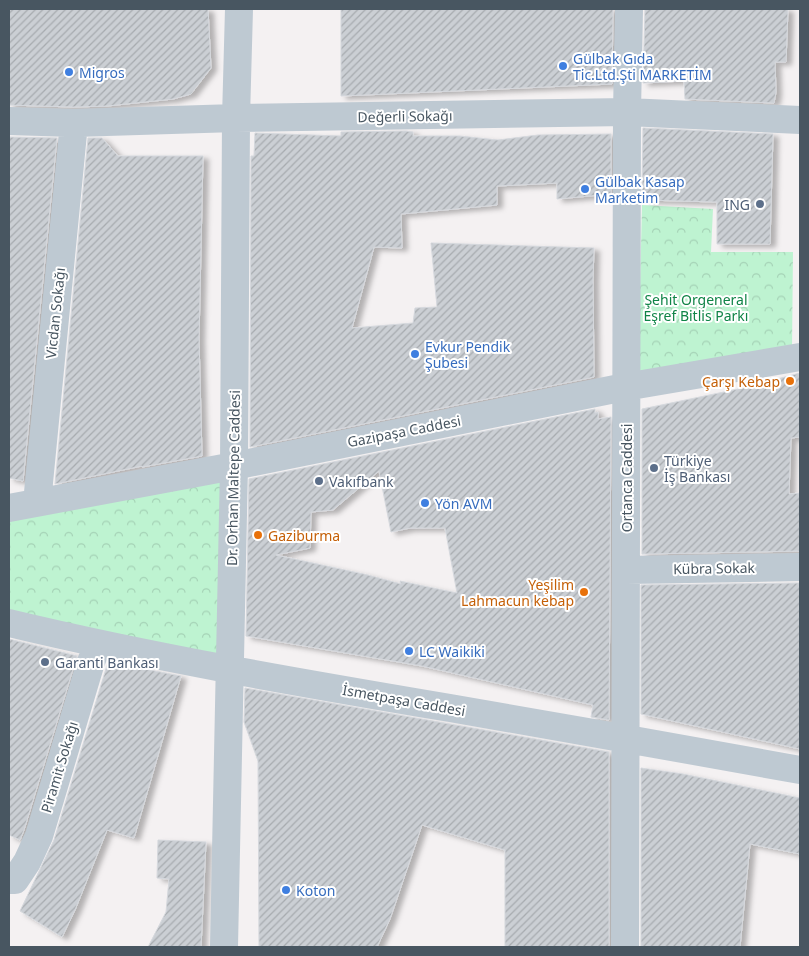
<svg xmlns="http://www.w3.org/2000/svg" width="809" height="956" font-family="'Noto Sans',sans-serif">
	<defs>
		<pattern id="park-crowns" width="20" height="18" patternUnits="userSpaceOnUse" patternTransform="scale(1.25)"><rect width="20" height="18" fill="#bef3d1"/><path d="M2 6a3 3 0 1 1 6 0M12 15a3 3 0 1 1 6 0" fill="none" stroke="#a5d2b6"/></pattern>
		<pattern id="building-hatch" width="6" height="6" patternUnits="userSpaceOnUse" patternTransform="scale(1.25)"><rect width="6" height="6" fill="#cbcfd4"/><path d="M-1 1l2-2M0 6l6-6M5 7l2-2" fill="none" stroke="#a7abaf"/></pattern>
		<filter id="shadow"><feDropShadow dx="5.5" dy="3" stdDeviation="2.5" flood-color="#0004"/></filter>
	</defs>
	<rect width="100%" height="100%" fill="#f4f1f2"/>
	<path fill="url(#park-crowns)" d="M642 205 713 209 711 252H793L792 350 638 373Z
		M225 461 221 658 9 610V509Z"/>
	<path fill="url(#building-hatch)" stroke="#d5d8dd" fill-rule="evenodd" filter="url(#shadow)" d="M9 9H208L211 68 191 94 173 99 107 106 74 107 9 105Z
		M341 9H613L612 84 341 96Z
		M645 9H788L786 62H775L776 92 774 103 685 99 684 81 643 83Z
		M643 128 773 134 770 244H717V202L645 200V191H642Z
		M406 131 413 132V136H460L498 140 538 135 611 134V194L557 199V183L497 186V205L401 214 402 248 374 247 352 328 413 323 415 308 437 307 431 243 594 248 593 279 594 377 250 447 251 156H254L255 133 341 136V132Z
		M9 137 57 138 23 481 9 478Z
		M88 138H102L118 156H203L199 339 202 456 142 467V466L55 484Z
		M800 373V437L791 438 789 494 800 493V551L642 554V409L743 388Z
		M595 409V413L598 412V419L611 417 609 720 591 717 593 705 422 666 246 636 249 479ZM379 471 391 532 410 528H445L457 593 400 581 401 584 368 575 276 555 310 548 311 512 333 510Z
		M800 583V749L641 714V585Z
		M9 639 77 656 24 830 20 840 9 835Z
		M108 662 181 676 134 838 107 830 75 910 62 937 20 911 54 840Z
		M245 688 609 752V947H505V850L422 825 390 919 377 947H259L258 761 244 722Z
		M641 768 683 774 800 798V854L750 844 740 947H641Z
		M158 840 206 842 201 947H148L166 912 169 879 157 878Z"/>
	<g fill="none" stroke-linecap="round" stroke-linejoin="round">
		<path stroke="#bec9d2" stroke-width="28" d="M9 121 74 123 236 118 627 112 800 120
			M37 503 74 123
			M9 508 234 466 625 387 800 357
			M627 570 800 567
			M9 623C155 658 302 683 450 708 567 728 683 749 800 770
			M9 880H15L27 862 39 836 91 662 98 644
			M224 947 234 466 236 118 239 9
			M625 947 627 112 629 9"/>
	</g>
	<g fill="#3f7fe0" stroke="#fff" stroke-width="2">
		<circle cx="563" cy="66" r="5"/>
		<circle cx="69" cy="72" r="5"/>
		<circle cx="585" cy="189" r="5"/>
		<circle cx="415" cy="354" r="5"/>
		<circle cx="425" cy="503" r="5"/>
		<circle cx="409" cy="651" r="5"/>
		<circle cx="286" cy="890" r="5"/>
	</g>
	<g fill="#5c6f8a" stroke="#fff" stroke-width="2">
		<circle cx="760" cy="204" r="5"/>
		<circle cx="654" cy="468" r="5"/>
		<circle cx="319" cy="481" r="5"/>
		<circle cx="45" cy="662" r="5"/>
	</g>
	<g fill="#e8710a" stroke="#fff" stroke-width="2">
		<circle cx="790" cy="381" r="5"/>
		<circle cx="258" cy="535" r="5"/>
		<circle cx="584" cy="592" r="5"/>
	</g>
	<g text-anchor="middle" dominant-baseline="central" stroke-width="4" stroke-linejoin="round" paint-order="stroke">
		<g font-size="14" fill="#366cbe" stroke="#fff" text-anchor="start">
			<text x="573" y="58">Gülbak Gıda<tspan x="573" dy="16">Tic.Ltd.Şti MARKETİM</tspan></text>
			<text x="79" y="72">Migros</text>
			<text x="595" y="181">Gülbak Kasap<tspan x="595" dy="16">Marketim</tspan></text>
			<text x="425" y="346">Evkur Pendik<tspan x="425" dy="16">Şubesi</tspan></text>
			<text x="435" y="503">Yön AVM</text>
			<text x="419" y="651">LC Waikiki</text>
			<text x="296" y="890">Koton</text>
		</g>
		<g font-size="14" fill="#485661" stroke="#fff">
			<text transform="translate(405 116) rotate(-1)">Değerli Sokağı</text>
			<text transform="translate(55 313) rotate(-84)">Vicdan Sokağı</text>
			<text transform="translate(404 431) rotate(-11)">Gazipaşa Caddesi</text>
			<text transform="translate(233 478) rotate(-89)">Dr. Orhan Maltepe Caddesi</text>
			<text transform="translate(626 478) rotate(-90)">Ortanca Caddesi</text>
			<text transform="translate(714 568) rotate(-1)">Kübra Sokak</text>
			<text transform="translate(404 700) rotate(10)">İsmetpaşa Caddesi</text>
			<text transform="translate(59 767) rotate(-73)">Piramit Sokağı</text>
		</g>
		<g font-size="14" fill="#4e5e75" stroke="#fff" text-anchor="start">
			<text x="750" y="204" text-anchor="end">ING</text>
			<text x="664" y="460">Türkiye<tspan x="664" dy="16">İş Bankası</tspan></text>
			<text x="329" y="481">Vakıfbank</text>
			<text x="55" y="662">Garanti Bankası</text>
		</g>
		<g font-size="14" fill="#108447" stroke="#fff">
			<text x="696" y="299">Şehit Orgeneral<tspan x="696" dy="16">Eşref Bitlis Parkı</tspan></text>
		</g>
		<g font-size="14" fill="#c56008" stroke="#fff" text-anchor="end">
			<text x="780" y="381">Çarşı Kebap</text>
			<text x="268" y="535" text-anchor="start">Gaziburma</text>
			<text x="574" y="584">Yeşilim<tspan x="574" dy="16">Lahmacun kebap</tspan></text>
		</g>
	</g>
	<rect width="809" height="956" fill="none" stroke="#485661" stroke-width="20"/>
</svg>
